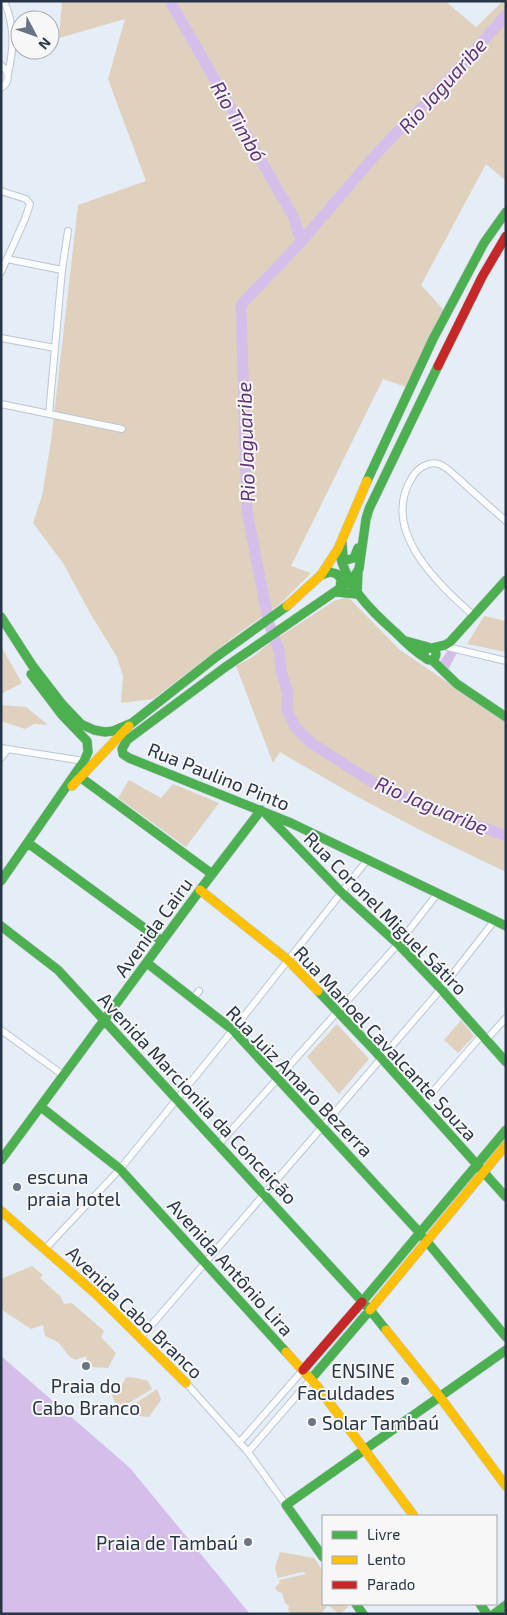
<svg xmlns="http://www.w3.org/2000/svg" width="507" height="1615" font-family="'Exo 2',sans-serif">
	<rect width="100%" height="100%" fill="#e5edf6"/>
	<path fill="#e0d1be" d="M62 1H445L476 27 503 1H506V181L486 164 421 285 444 310 406 387 383 379 291 566 311 573 279 605 243 630 153 699 121 703 123 676 117 657 90 613 63 563 33 523 42 496 51 441 78 205 146 181 108 79 125 19 59 38Z
		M348 597 400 650 506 722V872C429 836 353 796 280 752L273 763 236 666 251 658 270 643 334 601Z
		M484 616 506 621V652L467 644Z
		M1 646 22 683 1 694Z
		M1 705 26 707 48 725 34 724 25 729 1 721Z
		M129 780 161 798 173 784 219 803 186 847 118 798Z
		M461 1020 474 1036 458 1053 444 1040Z
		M337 1024 369 1059 339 1094 307 1057Z
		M32 1266 43 1275 40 1278 60 1296 64 1304 72 1303 104 1331 101 1337 116 1353 108 1368 90 1367 85 1364 87 1356 75 1360 69 1356 58 1342 45 1336 43 1325 31 1329 1 1309V1279Z
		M126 1377 137 1378 148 1381 152 1389 121 1408 116 1404 112 1396 115 1391H119Z
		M157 1389 161 1400 149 1417 139 1416 130 1407Z
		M280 1552 314 1558 323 1571V1604H346L348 1607 340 1614 330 1607 327 1606 321 1614 290 1613 288 1609 289 1606 285 1603 282 1593 277 1591 275 1588 279 1583 283 1584 279 1582V1580L306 1574 304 1572C295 1573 288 1576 278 1578L275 1568Z"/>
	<path fill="#d6beea" d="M449 649 458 651 448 670 439 663Z
		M1 1356 130 1468 250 1614H1Z"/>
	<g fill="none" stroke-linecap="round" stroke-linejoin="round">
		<path stroke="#d6beea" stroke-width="11" d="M170 1 294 218 301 242
			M506 15 452 76 377 153 301 242 241 305 247 511 269 624 279 650 281 671 288 693 287 710 295 727 311 743 385 790 506 836"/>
		<g stroke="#bcc6d2" stroke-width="8">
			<path id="street" d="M4 1C15 26 14 48 8 74
				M1 65C10 72 10 82 1 88
				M1 191 26 199 30 204 25 219 1 272
				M7 259 62 270
				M1 338 55 348
				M1 404 122 429
				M49 414 62 270 68 231
				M474 616C438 584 378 529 413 476 418 468 429 461 439 464 447 467 454 475 460 480 475 494 490 507 506 521
				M445 645 447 647 506 661
				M1 748 84 761
				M1 758 8 749
				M193 999 199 991
				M1 1030 63 1075
				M486 1040 506 1018
				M423 1103 481 1036
				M219 1144 398 944 438 893
				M46 1248 120 1169 233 1030 368 859
				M142 1336 441 989 495 920
				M186 1383 248 1452 286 1505
				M239 1443 303 1370
				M248 1452 311 1379"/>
		</g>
		<g stroke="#bcc6d2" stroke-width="10">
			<path id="fast" d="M367 481 433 339 484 243 506 212
				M342 542 343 556 346 560 354 558 358 548
				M339 551C346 586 369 609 395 632 404 641 413 650 424 657
				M321 575 330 572 337 574 341 579 340 589
				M335 592 357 594 358 573
				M1 617 32 665 62 704 81 724 94 730 105 732 113 731 132 723 216 657 287 606
				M406 641 428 647
				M424 654a6 6 0 1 1 12 0a6 6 0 1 1-12 0Z
				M432 648 445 645 450 642 506 580
				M432 660 457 684 506 717
				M127 740 122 749 123 754 129 758 291 823 506 926
				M127 740 224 668 352 580 359 569 366 519 369 509 438 366
				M80 777 212 874
				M267 815 341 892 398 944 441 989 506 1062
				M28 843 162 941
				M1 881 84 761 88 752 87 741 62 715 31 674
				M1 926 58 970 370 1310 386 1330
				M147 963 233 1030 420 1233
				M318 991 375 1051 506 1197
				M41 1107 120 1169 286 1352
				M1 1160 200 890 261 810
				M424 1238 506 1337
				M362 1302 506 1130
				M311 1379 370 1310
				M323 1557 286 1505 506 1350
				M356 1604 363 1614
				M480 1604 487 1614
				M494 1614 506 1605"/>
		</g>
		<g stroke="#bcc6d2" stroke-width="10">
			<path id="slow" d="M287 606 321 575 338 549 367 481
				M72 786 129 726
				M200 890 288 960 318 991
				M1 1211 96 1294 186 1383
				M370 1310 506 1145
				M386 1330 440 1397 506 1486
				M286 1352 317 1386 414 1516"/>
		</g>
		<g stroke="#bcc6d2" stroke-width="10">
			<path id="jam" d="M438 366 482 277 506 236
				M303 1370 362 1302"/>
		</g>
		<use href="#street" stroke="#fbfcfe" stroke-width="6"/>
		<use href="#fast" stroke="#4caf50" stroke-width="9"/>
		<use href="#slow" stroke="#ffc107" stroke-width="9"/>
		<use href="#jam" stroke="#c62828" stroke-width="9"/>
	</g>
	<g fill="#6a7584" stroke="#f7f7f7" stroke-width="2">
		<circle cx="17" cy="1187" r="5"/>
		<circle cx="86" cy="1366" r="5"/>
		<circle cx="405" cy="1381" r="5"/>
		<circle cx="312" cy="1422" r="5"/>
		<circle cx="248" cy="1542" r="5"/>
	</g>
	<g text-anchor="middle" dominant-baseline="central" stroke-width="4" stroke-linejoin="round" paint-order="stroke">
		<g font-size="19" fill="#273546" stroke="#f7f7f7">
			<text transform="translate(219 776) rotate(22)">Rua Paulino Pinto</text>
			<text transform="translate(386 913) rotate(45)">Rua Coronel Miguel Sátiro</text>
			<text transform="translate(153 927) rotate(-54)">Avenida Cairu</text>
			<text transform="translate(386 1043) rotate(47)">Rua Manoel Cavalcante Souza</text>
			<text transform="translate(300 1081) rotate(46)">Rua Juiz Amaro Bezerra</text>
			<text transform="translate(198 1098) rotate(47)">Avenida Marcionila da Conceição</text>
			<text transform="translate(231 1267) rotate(48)">Avenida Antônio Lira</text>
			<text transform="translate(135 1312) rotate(44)">Avenida Cabo Branco</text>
		</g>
		<g font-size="19" fill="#273546" stroke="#f7f7f7" text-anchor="start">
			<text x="27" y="1176">escuna<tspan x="27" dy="22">praia hotel</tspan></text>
			<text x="395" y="1370" text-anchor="end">ENSINE<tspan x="395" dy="22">Faculdades</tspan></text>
			<text x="86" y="1385" text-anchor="middle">Praia do<tspan x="86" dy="22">Cabo Branco</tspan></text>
			<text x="322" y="1422">Solar Tambaú</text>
			<text x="238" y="1542" text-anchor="end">Praia de Tambaú</text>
		</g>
		<g font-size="20" font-style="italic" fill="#613278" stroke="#f7f7f7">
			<text transform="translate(442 85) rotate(-48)">Rio Jaguaribe</text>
			<text transform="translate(239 121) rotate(60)">Rio Timbó</text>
			<text transform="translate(245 442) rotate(-92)">Rio Jaguaribe</text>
			<text transform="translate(432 805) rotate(23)">Rio Jaguaribe</text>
		</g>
	</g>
	<rect width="507" height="1615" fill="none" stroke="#273546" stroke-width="5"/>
	<rect x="322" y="1515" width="175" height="90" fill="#f7f7f7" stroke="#a4a9b0"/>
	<rect x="332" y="1531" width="25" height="8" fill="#4caf50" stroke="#a4a9b0"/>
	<text x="367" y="1540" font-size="15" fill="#273546">Livre</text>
	<rect x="332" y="1556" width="25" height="8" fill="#ffc107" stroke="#a4a9b0"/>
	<text x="367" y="1565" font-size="15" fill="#273546">Lento</text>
	<rect x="332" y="1581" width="25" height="8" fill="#c62828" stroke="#a4a9b0"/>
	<text x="367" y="1590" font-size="15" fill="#273546">Parado</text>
	<g transform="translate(35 35) rotate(131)"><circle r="24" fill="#f7f7f7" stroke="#a4a9b0"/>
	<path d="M0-4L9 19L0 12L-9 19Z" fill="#6a7584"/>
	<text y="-8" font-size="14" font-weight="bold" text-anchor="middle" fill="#273546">N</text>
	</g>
</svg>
